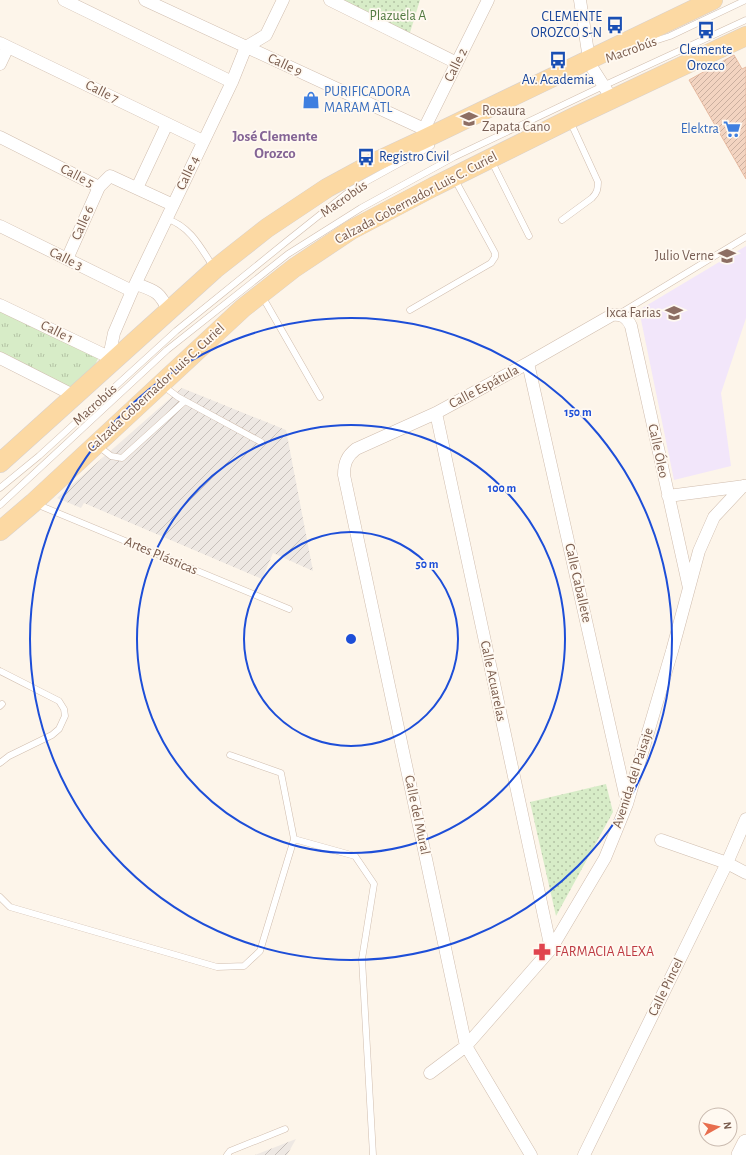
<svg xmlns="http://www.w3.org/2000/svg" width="746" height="1155" font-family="'Alegreya Sans',sans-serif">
	<defs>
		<pattern id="industrial-furrows" width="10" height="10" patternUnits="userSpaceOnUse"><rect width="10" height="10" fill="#eee8e3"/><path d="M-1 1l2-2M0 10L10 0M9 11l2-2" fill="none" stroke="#c6bfba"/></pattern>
		<pattern id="grass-tufts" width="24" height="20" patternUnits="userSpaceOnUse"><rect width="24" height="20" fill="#d7ecc7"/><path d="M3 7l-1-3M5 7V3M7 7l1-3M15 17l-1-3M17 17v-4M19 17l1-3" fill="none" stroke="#b3c2a4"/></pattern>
		<pattern id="park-dots" width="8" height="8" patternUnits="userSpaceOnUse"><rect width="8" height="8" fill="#d7ecc7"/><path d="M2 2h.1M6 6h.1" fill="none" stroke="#b3c2a4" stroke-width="1.8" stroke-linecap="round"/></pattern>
		<pattern id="building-hatch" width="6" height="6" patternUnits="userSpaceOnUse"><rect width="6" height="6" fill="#f3d4c1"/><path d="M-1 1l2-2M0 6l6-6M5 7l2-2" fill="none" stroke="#caaf9f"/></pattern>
	</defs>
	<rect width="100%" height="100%" fill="#fdf5ea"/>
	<path fill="url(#industrial-furrows)" d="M182 388 286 430 313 571 273 553 262 579 84 503 81 508 57 498Z
		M296 1139 287 1155H255Z"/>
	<path fill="#f2e6fa" d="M746 246V318L721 393 731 466 674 480 639 310Z"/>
	<path fill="url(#grass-tufts)" d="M0 306 100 355 86 382 75 394 0 356Z"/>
	<path fill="url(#park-dots)" d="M336 0H420L408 39Z
		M606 784 613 812 556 916 530 802Z"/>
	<path fill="url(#building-hatch)" stroke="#e6baa1" d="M734 55 742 69 746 67V179L689 80Z"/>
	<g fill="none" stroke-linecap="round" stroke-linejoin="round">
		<g stroke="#d0bdae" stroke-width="7">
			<path id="lane" d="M633 48 670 36 746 0
				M491 160 529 236
				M167 219C190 226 201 248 214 268
				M562 220 592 198C597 193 598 189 598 182L570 121
				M262 296 320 397
				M410 310 491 263 495 257V253L454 178
				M619 314 746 237
				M162 385 178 397 261 442
				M97 445 111 456 122 458 185 401
				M0 488 39 456 176 331 287 241 351 190 431 146
				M36 504 289 609
				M0 505 167 350 288 254 361 208 454 157 603 86 746 20
				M0 671 59 701 64 709 65 716 59 729 52 735 9 756 0 763
				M0 706 2 704
				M294 839 355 856 374 884 362 959 373 1155
				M0 897 10 907 217 967 244 966 260 951 294 839 281 773 230 755
				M227 1155 230 1151 285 1129"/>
		</g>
		<g stroke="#d0bdae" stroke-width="13">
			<path id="street" d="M64 0 232 82
				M145 0 424 129 488 0
				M330 0 457 63
				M580 0 589 59 591 66 612 99
				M0 43 203 141
				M0 64 8 47
				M0 137 99 187 110 176 173 205
				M137 188 167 124
				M0 226 132 291
				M67 259 99 187
				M136 284C156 291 160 292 169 312
				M0 305 115 360
				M109 357 114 333 132 291 232 82 246 47 266 35 283 0
				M0 358 75 396
				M528 363 627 803
				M436 413 551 949
				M668 496 745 486
				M661 840 727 863 746 873
				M430 1073 466 1046 551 949 605 858 627 804 672 651 699 551 714 517 743 486
				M531 1155 466 1046 344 475C344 463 347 456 356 449L436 413 528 363 612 315C622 314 627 317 631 326L689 588
				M584 1155 727 863 746 819"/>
		</g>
		<g stroke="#d6bfae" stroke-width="18">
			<path id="secondary" d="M740 1155 746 1143"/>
		</g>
		<g stroke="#d9d1cd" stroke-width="20">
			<path id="primary" d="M0 463 215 269 267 228 327 188 373 163 418 142 713 0
				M0 531 33 503 243 308 294 268 351 230 433 187 572 118 746 36"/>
		</g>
		<use href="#lane" stroke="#fff" stroke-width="6"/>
		<use href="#street" stroke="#fff" stroke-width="12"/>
		<use href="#secondary" stroke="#fff" stroke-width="17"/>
		<use href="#primary" stroke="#fcd9a3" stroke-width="19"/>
	</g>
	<g fill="none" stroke="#1d4ed8" stroke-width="2">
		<circle cx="351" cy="639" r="107"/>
		<circle cx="351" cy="639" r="214"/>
		<circle cx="351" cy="639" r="321"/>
	</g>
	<defs>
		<g id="bus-bare" transform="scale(1.38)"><path d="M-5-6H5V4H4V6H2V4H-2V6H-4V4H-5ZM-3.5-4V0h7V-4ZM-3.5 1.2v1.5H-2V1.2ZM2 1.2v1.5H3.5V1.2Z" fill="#1a4fb4" stroke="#fff9f1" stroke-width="2.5" paint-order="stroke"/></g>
		<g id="shop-bare" transform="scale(1.38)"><path d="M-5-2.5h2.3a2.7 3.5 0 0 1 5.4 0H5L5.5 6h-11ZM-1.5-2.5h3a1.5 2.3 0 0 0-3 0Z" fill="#3f7fe0" stroke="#fff9f1" stroke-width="2.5" paint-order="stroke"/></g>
		<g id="school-bare" transform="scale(1.38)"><path d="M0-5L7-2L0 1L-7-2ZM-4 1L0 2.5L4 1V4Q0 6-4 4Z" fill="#8d6e63" stroke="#fff9f1" stroke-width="2.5" paint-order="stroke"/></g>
		<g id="supermarket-bare" transform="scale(1.38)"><path d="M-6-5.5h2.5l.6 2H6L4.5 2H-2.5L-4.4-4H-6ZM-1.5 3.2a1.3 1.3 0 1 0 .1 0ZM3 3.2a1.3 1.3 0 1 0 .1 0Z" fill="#3f7fe0" stroke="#fff9f1" stroke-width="2.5" paint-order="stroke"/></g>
		<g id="pharmacy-bare" transform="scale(1.38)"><path d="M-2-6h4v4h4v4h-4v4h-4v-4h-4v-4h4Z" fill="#e0444e" stroke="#fff9f1" stroke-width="2.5" paint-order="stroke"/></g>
	</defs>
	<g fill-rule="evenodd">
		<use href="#bus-bare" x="615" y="25"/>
		<use href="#bus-bare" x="706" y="30"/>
		<use href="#bus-bare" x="558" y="60"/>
		<use href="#shop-bare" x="311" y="100"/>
		<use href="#school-bare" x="469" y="119"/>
		<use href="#supermarket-bare" x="732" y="129"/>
		<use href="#bus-bare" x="366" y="157"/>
		<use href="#school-bare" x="727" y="256"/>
		<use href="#school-bare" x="674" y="313"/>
		<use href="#pharmacy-bare" x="542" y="952"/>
	</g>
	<g text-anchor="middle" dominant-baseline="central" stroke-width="3.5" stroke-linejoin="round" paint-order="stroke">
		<g font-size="14" fill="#527a41" stroke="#fff9f1">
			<text x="398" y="16">Plazuela A</text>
		</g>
		<g font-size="14" fill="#164399" stroke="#fff9f1">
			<text x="602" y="17" text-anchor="end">CLEMENTE<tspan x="602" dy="16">OROZCO S-N</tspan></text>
			<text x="706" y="50">Clemente<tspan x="706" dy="16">Orozco</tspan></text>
			<text x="558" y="80">Av. Academia</text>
			<text x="379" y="157" text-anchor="start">Registro Civil</text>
		</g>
		<g font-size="14" fill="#795b4c" stroke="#fff9f1">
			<text transform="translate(631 50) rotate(-20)">Macrobús</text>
			<text transform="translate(285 65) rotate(25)">Calle 9</text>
			<text transform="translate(456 65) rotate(-64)">Calle 2</text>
			<text transform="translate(102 92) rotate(26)">Calle 7</text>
			<text transform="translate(188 173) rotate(-65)">Calle 4</text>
			<text transform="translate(77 176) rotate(27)">Calle 5</text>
			<text transform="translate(416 198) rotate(-28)">Calzada Gobernador Luis C. Curiel</text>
			<text transform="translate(344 199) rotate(-35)">Macrobús</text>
			<text transform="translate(83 223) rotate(-66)">Calle 6</text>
			<text transform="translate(66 259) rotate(26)">Calle 3</text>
			<text transform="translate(57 332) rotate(26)">Calle 1</text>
			<text transform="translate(484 387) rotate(-28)">Calle Espátula</text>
			<text transform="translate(156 388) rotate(-43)">Calzada Gobernador Luis C. Curiel</text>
			<text transform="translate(95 405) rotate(-42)">Macrobús</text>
			<text transform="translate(658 451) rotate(78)">Calle Óleo</text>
			<text transform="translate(161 556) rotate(23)">Artes Plásticas</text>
			<text transform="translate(578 583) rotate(77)">Calle Caballete</text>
			<text transform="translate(493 681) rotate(78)">Calle Acuarelas</text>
			<text transform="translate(633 778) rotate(-72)">Avenida del Paisaje</text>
			<text transform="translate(417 815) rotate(78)">Calle del Mural</text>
			<text transform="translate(666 987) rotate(-64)">Calle Pincel</text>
		</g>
		<g font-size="14" fill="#366cbe" stroke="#fff9f1" text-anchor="start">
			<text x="324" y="92">PURIFICADORA<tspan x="324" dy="16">MARAM ATL</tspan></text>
			<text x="719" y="129" text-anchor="end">Elektra</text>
		</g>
		<g font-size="14" fill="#785e54" stroke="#fff9f1" text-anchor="end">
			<text x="482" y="111" text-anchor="start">Rosaura<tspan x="482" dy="16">Zapata Cano</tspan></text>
			<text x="714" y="256">Julio Verne</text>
			<text x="661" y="313">Ixca Farias</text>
		</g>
		<g font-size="14" fill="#be3a42" stroke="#fff9f1" text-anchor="start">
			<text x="555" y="952">FARMACIA ALEXA</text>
		</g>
		<g font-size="15" font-weight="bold" fill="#846495" stroke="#fff9f1">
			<text x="275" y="136">José Clemente<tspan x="275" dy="17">Orozco</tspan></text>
		</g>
	</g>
	<circle cx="351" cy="639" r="6" fill="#1d4ed8" stroke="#fff9f1" stroke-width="2"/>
	<g font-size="12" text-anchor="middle" font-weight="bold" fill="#1d4ed8" stroke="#fff9f1" stroke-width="3.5" stroke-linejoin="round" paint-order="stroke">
		<text x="578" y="416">150 m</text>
		<text x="502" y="492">100 m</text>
		<text x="427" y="568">50 m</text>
	</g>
	<g transform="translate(718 1127) rotate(82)"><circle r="19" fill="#fff9f1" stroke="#c9baaf"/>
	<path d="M0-3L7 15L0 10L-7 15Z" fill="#e86e4e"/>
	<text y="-6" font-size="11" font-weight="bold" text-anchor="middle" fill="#795b4c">N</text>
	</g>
</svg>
